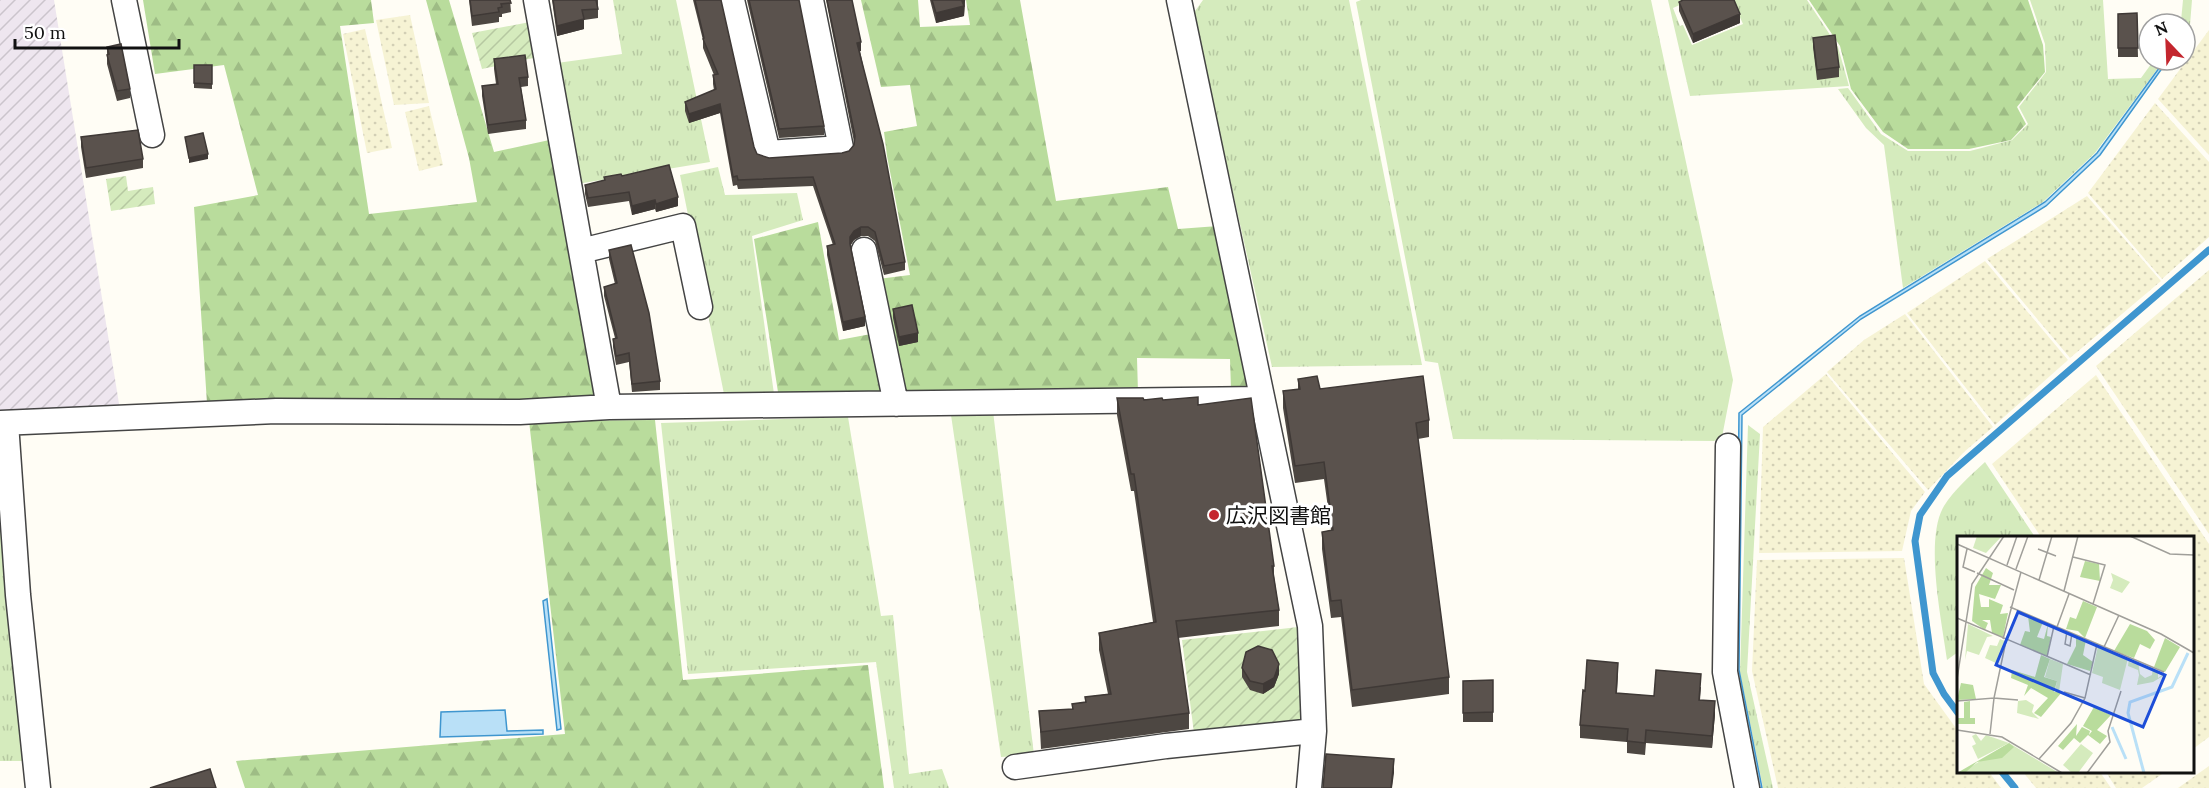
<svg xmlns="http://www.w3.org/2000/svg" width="2209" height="788" font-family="Lora,'Noto Sans JP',serif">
	<defs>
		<pattern id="industrial-furrows" width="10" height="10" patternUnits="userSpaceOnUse" patternTransform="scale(1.5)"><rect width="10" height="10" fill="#eee6ef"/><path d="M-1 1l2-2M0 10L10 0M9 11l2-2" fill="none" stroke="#cbc4cc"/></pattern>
		<pattern id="farmland-dots" width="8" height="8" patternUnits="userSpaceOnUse" patternTransform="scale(1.5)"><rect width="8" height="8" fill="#f6f3d4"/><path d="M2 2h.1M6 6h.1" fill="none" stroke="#d2cfb5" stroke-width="1.8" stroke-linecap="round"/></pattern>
		<pattern id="grass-tufts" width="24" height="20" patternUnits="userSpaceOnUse" patternTransform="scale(1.5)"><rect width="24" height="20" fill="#d5ebbd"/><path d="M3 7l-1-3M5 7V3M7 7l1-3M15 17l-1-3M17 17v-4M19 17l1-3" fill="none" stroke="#b6c8a1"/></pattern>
		<pattern id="forest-firs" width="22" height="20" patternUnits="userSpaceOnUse" patternTransform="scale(1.5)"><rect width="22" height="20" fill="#b9dc9c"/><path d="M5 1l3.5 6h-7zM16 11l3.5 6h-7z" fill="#9ebc85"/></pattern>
		<pattern id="garden-furrows" width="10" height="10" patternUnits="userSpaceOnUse" patternTransform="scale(1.5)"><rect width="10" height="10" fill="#d5ebbd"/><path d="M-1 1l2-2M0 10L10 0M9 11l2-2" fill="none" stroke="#b6c8a1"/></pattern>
	</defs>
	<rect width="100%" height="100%" fill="#fffdf5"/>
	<path fill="url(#industrial-furrows)" d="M0 0H54L120 410 0 412Z"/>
	<path fill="url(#farmland-dots)" d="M410 15 429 103 394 105 376 20Z
		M365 29 392 148 367 153 343 34Z
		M2209 30V155L2158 99Z
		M2155 103 2209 162V237L2162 279 2088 193Z
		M429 106 443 165 419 171 405 112Z
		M2087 196 2161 281 2070 358 1987 259Z
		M1985 261 2068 360 1995 425 1907 313Z
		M2209 270V534L2096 366Z
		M1905 314 1993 427 1964 452 1928 490 1827 372 1864 340Z
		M1826 374 1925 492 1911 511 1902 551 1759 553 1763 427Z
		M2096 375 2209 544V737L2193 749 2192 538 2041 537 1992 464Z
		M1904 558 1924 684 1958 731V772H1989L2001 788H1778L1752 671 1757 560Z
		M2209 766V788H2178Z
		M2023 772H2100L2111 788H2036Z
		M2106 772H2165L2142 788H2116Z"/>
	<path fill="url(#grass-tufts)" d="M613 0H676L710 162 577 184 557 63 622 54Z
		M1203 0H1349L1422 365 1272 367 1193 14Z
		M1361 0H1651L1733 380 1722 437 1714 441 1453 439 1438 363 1425 361 1356 2Z
		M1668 0H1691L1673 8 1680 26 1683 25 1692 45 1743 24 1732 0H1807L1838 47 1849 86 1690 96Z
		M2030 0H2103L2108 79 2141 78 2154 60H2164L2095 153 2043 202 1903 288 1884 145 1866 128 1838 89 1848 88 1881 134 1908 151H1970L2012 140 2028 124 2019 107 2046 72 2045 44Z
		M2183 0H2192L2190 25 2185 31V24H2179L2181 21Z
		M718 167 725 195 797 193 803 220 752 236 774 394 725 399 680 175Z
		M993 411 1034 755 1001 757 951 415Z
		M848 417 881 616 893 615 909 774 942 769 949 788H894L876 662 688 674 661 423Z
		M1748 425 1760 434 1747 672 1773 788H1763L1740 672Z
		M1985 462 2035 537 1958 538V652L1947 660C1942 622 1924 539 1944 506 1954 490 1970 476 1985 462Z
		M0 468 26 761H0Z"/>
	<path fill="url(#forest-firs)" d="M143 0H371L374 23 340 26 369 214 477 202 469 158 426 0H449L494 152 554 139 601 400 207 403 194 207 258 195 224 65 155 74Z
		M861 0H918L920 27 970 25 966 0H1020L1056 201 1168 187 1178 229 1218 226 1253 390 1231 389 1230 359 1137 358 1138 393H904L878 279 910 275 887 156 884 132 917 126 910 85 881 87Z
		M1809 0H2028L2043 45 2045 72 2017 107 2026 124 2011 140 1969 149H1908L1883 132 1851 89 1840 46Z
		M818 222 839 340 871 334 886 394 778 392 754 239Z
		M655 420 683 680 868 665 884 788H245L236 761 565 734 529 421Z"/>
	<path fill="url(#garden-furrows)" d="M530 22 538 57 482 69 472 33Z
		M126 176 128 191 153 187 155 204 111 211 106 179Z
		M1298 627 1305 724 1194 733 1182 640Z"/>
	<path fill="#b9e0f7" stroke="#3f96cf" stroke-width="1.5" d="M2165 60H2168L2100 155 2046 206 1861 319 1742 415 1739 670 1762 788H1759L1736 670 1739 413 1860 316 2045 202 2097 153Z
		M547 599 561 729 557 730 543 601Z
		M505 710 507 731 543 730V734L440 737 441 712Z"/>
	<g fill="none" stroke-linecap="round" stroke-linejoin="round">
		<path stroke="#3f96cf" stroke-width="7" d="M1958 713 1944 694 1933 673 1915 541 1920 515 1947 476 2209 250
			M2002 772 2015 788"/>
		<g stroke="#444" stroke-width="27">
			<path id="minor" d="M124 0 152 135
				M536 0 609 407
				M732 0 768 153 841 148 811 0
				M1179 0 1310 626 1314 731 1309 788
				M864 250 896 404
				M581 251 683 226 700 307
				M0 423 276 411 520 412 609 407 1262 399
				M6 423 18 595 38 788
				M1728 446 1725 672 1747 788
				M1015 767 1166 746 1314 731"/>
		</g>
		<use href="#minor" stroke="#fff" stroke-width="24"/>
	</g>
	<path fill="#4d4742" d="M469 0H510L511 12 502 14V17H499V22L472 26Z
		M552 0H598V18L584 20V29L557 36Z
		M693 0H721L754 147 757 154 769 158 842 153 849 151 854 145V142L826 0H852L861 51H860L905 262V270L884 275 875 241 868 236H861L854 240 850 246 865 326 843 331 827 255V246L833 245 813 186 738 189 737 185 733 186 720 113 689 123 685 111V102L714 90 713 84V75H714L703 48V40Z
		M747 0H799L824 126V135L779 138Z
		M930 0H965L964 16 936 23Z
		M1679 2 1740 23 1693 43 1679 11Z
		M2137 13 2138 57H2118V14Z
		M1813 38 1839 67V77L1817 80 1813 47Z
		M107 47 130 89V98L117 101 107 64Z
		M494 59 528 77V86L521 87 526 120V129L488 134 482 96V86L496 84 494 69Z
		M194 65H212V89L194 88Z
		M81 137 143 159V168L86 178 81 147Z
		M622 176 678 206 656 212 655 209 632 215 629 201 588 207 585 194V185Z
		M609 250 660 381V390L632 392 629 362 616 365 613 347V339L615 338 604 296V287L615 284 609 259Z
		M893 309 918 342 899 346 893 318Z
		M1298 379 1320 389 1429 420V437L1418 439 1449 677V694L1352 707 1341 617 1331 618 1322 549V532L1331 530 1324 479 1295 483 1283 408V391L1298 390Z
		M1117 398 1163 400 1198 405 1274 566V576L1279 610V626L1178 638 1189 713V729L1041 749 1039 711 1072 709V704L1085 702V697L1108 694 1099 650V633L1153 622 1134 491H1131L1117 415Z
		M1242 668 1279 674 1274 687 1263 694 1250 690 1242 677Z
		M1618 675 1617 693 1654 696 1701 687 1700 700 1715 714 1712 748 1646 743 1645 755 1627 753V742L1580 738V725L1585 691Z
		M1493 680V722H1463V681Z"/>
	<path fill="#3f3936" d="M965 0 964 16 936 23V13Z
		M1740 14V23L1693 43V34Z
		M584 19V29L557 36V26Z
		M861 42V51L857 52V43Z
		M720 104V113L689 123V114Z
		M208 154V159L189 163V158Z
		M678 197V206L656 212V204Z
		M655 200V209L632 215V206Z
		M861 227V236L854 240 850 246V237L854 231Z
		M865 317V326L843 331V322Z
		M918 333V342L899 346V337Z
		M1279 664V674L1274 687 1263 694V684Z
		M1715 701V714L1712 748V736Z
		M1394 759V773L1392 788H1391Z"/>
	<path fill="#5a524d" stroke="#3f3936" stroke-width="1.5" d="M470 0H510L511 3 501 4 502 7 498 8 499 12 472 16Z
		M553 0H597H596L598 9 582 10 584 19 557 26Z
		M695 0H721L754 147 757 154 769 158 842 153 849 151 854 145 855 136 827 0H852L861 42 857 43 883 144 905 262 884 266 875 232 868 227H861L854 231 850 237V244L865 317 843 322 827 246 835 244 813 177 738 180 737 176 733 177 720 104 689 114 685 102 716 89 713 75 718 74 703 39 704 38Z
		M749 0H799L824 126 779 129Z
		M932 0H965L962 1 964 6 936 13Z
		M1683 0H1734L1740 14 1693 34 1679 2Z
		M2137 13 2138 48H2118V14Z
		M1835 35 1839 67 1817 70 1813 38Z
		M121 44 130 89 117 91 107 55 109 54 107 47Z
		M525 55 528 77 519 78 526 120 488 125 482 86 498 84 494 59Z
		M194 65H212V84L194 83Z
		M138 130 143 159 86 168 81 137Z
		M203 133 208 154 189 158 185 137Z
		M669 165 678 197 656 204 655 200 632 206 629 192 588 198 585 185 605 180 604 177 621 174 622 176Z
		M631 245 649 313 660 381 632 384 629 353 616 356 613 339 617 338 604 287 617 283 609 250Z
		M912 305 918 333 899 337 893 309Z
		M1317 376 1320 389 1423 376 1429 420 1416 423 1449 677 1352 690 1341 600 1331 601 1322 532 1333 530 1324 462 1295 466 1283 391 1300 389 1298 379Z
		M1198 397V405L1251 398 1274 566H1272L1279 610 1176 621 1189 713 1041 732 1039 711 1073 709 1072 704 1086 702 1085 697 1111 694 1099 633 1156 622 1134 474H1131L1117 398H1143L1144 400 1162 398 1163 400Z
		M1258 646 1272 650 1279 664 1274 678 1263 684 1250 681 1242 668 1246 652Z
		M1587 660 1618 663 1616 693 1654 696 1656 670 1701 674 1699 700 1715 701 1712 736 1646 730 1645 743 1627 741 1628 729 1580 725 1583 690 1585 691Z
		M1493 680V712L1463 713V681Z
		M1326 754 1394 759 1391 788H1323Z
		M210 769 216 788H150Z"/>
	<circle fill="#c4262e" stroke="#fff" stroke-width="2" cx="1214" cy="515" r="6"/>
	<g text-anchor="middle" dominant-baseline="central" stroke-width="6" stroke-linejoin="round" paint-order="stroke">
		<g font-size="21" fill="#111" stroke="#fff" text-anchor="start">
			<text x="1226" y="515">広沢図書館</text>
		</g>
	</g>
	<g transform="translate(1957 536)">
		<rect width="237" height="237" fill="#fffdf5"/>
		<path d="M20 0H45L29 17 16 12ZM154 37 173 46 165 57 153 52 156 44ZM11 88 36 100 30 101 22 119 10 115 8 124ZM43 103 48 105 41 128 28 122 33 109 40 110ZM141 110 171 122 163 154 145 147 146 141 135 137ZM172 122 176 124 173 127 181 126 183 138 188 142 195 139 196 132 201 135V142L208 137 206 140 196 146 180 149 182 139 181 134 171 130ZM93 123 106 128 102 156 98 155 100 145 88 141ZM69 164 77 169 75 176 82 183 60 177 61 165ZM52 207 102 237H0L12 232ZM124 208 136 217 121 237H115L106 229Z" fill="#d5ebbd"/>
		<path d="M128 25 142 28 143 45 123 41ZM29 32 36 37 32 49H44L38 63 22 58 24 71H32V63L46 69 43 78 51 77 46 101 35 97 33 84H25L31 87 28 94 15 85 18 51ZM126 65 140 71 128 102 121 95 109 93 113 81 119 83ZM71 80 86 86 80 101 87 103 91 88 90 100 94 101 90 120 63 109 68 95 73 96ZM173 88 190 95 198 104 193 113 183 108 177 122 157 115ZM119 99 122 104H129L126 119 136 126 133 135 110 128 119 110ZM208 102 223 111 208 136 197 131ZM84 119 93 123 87 141 100 145 97 156H105L84 181 77 177 91 162 74 152 67 160 71 149 54 142 55 134 78 141ZM4 147 16 149 19 163 0 164ZM13 165V182H18V188H1L0 182H7V166ZM137 171 154 179 140 194 150 200 143 208 131 199 123 207 117 202 106 214 101 210 120 188 119 200 125 191 133 195 132 199 135 195 126 190ZM52 207 57 211 45 222 20 226 9 236 0 237Z" fill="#b9dc9c"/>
		<path d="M19 198 24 205 29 199 52 207 21 223 15 210 19 208 15 200Z" fill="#d5ebbd"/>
		<path fill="none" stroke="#b9e0f7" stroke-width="3" d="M155 191 169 223M187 237 171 177 173 166 215 151 231 117"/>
		<path fill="none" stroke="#a09f9a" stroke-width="1.5" d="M173 0 213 18 237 19M0 8 204 98 237 117M10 13 6 31 18 36M81 13 99 20M116 21 148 29 136 68M50 29 60 0M59 33 71 0M20 37 57 54M82 44 95 0M107 55 121 0M53 71 207 136M0 82 134 139M100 91 112 58M110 95 108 108 113 110 115 97M46 103 64 36M49 105 37 162 61 164M147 111 162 79M90 121 97 90M0 143 15 48 47 0M107 156 128 162M0 165 37 162 33 198M0 194 45 201 105 237M82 223 114 187 128 162 140 108M130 237 153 206 151 195 164 155"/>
		<path fill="#1d4ed8" fill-opacity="0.15" stroke="#1d4ed8" stroke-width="3" d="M61 76 208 139 186 191 39 129Z"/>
		<rect width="237" height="237" fill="none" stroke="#111" stroke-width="3"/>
	</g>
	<g transform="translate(2167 42) rotate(337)"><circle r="28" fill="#ffffff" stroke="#a0a0a0" stroke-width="1.5"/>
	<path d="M0-4.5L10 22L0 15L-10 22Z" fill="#c4262e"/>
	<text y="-9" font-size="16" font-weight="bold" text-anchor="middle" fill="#111111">N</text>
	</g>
	<path d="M15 39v9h164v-9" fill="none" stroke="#111111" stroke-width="3"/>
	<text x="24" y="39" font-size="18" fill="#111111" stroke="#ffffff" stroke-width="4.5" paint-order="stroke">50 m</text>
</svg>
